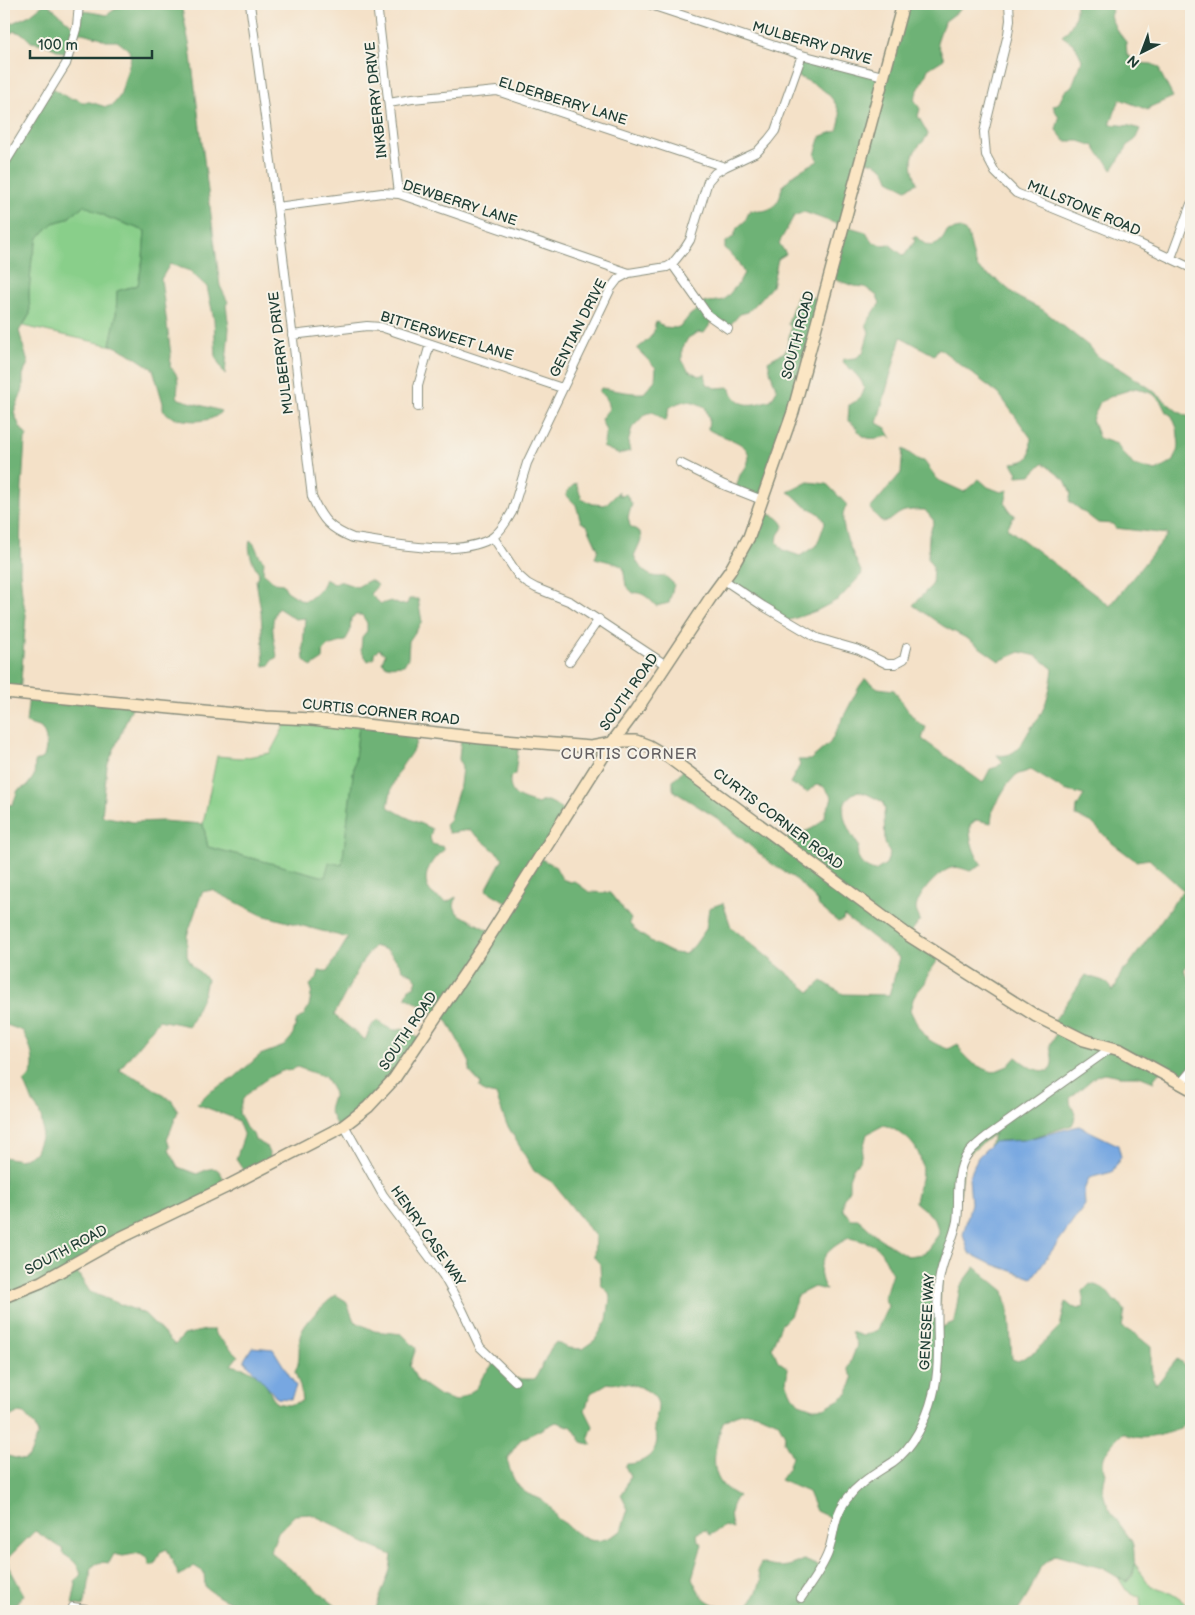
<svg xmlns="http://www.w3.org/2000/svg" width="1195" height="1615" font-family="'Balsamiq Sans',sans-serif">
	<rect width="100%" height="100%" fill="#f7f3e8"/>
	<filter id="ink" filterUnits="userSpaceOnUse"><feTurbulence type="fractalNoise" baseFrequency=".02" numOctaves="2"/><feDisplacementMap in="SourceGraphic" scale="10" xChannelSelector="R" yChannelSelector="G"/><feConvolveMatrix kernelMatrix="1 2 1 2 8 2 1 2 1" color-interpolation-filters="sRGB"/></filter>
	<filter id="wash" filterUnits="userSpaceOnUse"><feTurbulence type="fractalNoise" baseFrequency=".0096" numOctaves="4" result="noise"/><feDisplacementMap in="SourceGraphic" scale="20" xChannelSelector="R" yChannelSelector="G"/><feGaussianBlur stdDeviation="1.12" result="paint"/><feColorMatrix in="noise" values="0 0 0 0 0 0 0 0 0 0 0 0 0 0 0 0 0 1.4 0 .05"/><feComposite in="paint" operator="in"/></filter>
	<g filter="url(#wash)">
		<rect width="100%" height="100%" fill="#f4e1c8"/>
		<path fill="#89cf8a" stroke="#54865f" d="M84 205 109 218 145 231 143 258 138 285 117 291 116 316 110 344 113 346 23 326 30 314 29 293 32 257 38 238 53 223 67 219Z
			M287 721 359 726 342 866 325 877 208 847 203 824 217 756 242 758 270 753Z
			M1135 1564 1151 1587C1165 1588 1176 1596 1186 1604H1191V1611H1141L1140 1597 1126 1590 1118 1577 1127 1582 1133 1575Z"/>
		<path fill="#6eb276" stroke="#467855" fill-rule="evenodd" d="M44 4H48L75 28 78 10 107 15 122 4H187L182 9 190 48 220 286 228 302 226 305 229 328 225 375 216 358 214 319 207 287 190 271 170 264 161 279 171 355 170 367C180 374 178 385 177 396L179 399 221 411C214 424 185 422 172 417 169 416 166 412 163 410V403L153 369 127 352 110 344 116 316 117 291 138 285 143 258 145 231 109 218 84 205 67 219 53 223 38 238 32 257 29 293 30 314 19 331 28 363 23 375V389L14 413 20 427 27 436 25 440 21 502 20 571 22 594 26 615 20 694 4 693V164L53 88 68 98 77 99 82 102H90L106 107 113 105 120 96 131 58 129 50 117 41H106L98 37 78 32 67 55 44 44 31 42 23 34 14 31 4 38V19L12 23 30 15Z
			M901 4H961L960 10 944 22 937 42 944 59 928 69C925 80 918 88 914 99L920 109 918 116 928 134C925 140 922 143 918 147 908 158 913 171 917 183L906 189 889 180C884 163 875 164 860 159L840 225 804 212 794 216 779 243 786 254 778 259 772 286 758 302 748 312 740 314 728 327 714 319 704 333 699 332 688 338 682 349V360L688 370 699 376 705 374 707 384 715 388 729 387C739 409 750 406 771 400L777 390 771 374 768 361C774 357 780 355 786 351L791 328 788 323 796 297 801 294 821 300 762 498 735 490C737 486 738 480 740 475 743 471 747 467 748 462 755 441 719 438 708 429L709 419 705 407C689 399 684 399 669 408L666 421 653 412 645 414 632 428 628 443 630 451 619 454 603 447 606 431 601 419 609 409 606 397 599 392 601 388C615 390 630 394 644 393L655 380 656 368 637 349C646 341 656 336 655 323L657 322 664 327 676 328 681 326 690 315 704 305 703 303 724 300 738 284 744 273 738 262 725 248V243L734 236 737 228 745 221 750 210C760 212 771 212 778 201 781 197 780 190 783 186 792 173 805 168 818 161L815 155 821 136 837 131C838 127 841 120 840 115 834 92 816 85 797 76L801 59 881 77Z
			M1076 4H1108L1112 11 1110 16 1116 29 1126 42 1127 55 1138 63 1152 64 1160 68V72L1173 97 1150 107 1148 110 1120 99 1110 124 1130 126 1140 129 1135 140 1129 144 1112 170 1106 160 1100 156 1094 146 1079 141H1065L1056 130 1059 118 1053 106 1059 103 1065 91 1072 86 1082 60 1075 45 1062 36C1072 28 1077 17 1076 4Z
			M846 226 866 232C870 242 879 247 889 244L904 256 915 241 913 237H917C929 251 940 247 947 231L960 228 968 234 974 259 978 268 984 273 997 280 1019 298 1043 310 1091 348 1097 356 1124 371 1151 389 1177 411 1191 418V959L1184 970 1191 983V1066L1181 1078 1162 1069 1154 1079V1082L1139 1076H1120L1104 1073 1097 1075 1070 1098C1069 1110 1080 1110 1072 1125L1024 1140 999 1141 989 1146 995 1133 965 1157 956 1222 944 1258 937 1329 954 1322 960 1287 975 1267 1004 1291 1009 1313 1012 1359 1018 1361 1035 1352 1060 1326 1066 1302 1072 1307 1079 1309 1084 1306 1083 1291 1090 1284C1104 1287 1106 1289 1114 1301L1119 1302 1125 1311 1122 1327 1135 1334 1151 1347V1367L1155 1384H1157L1177 1359C1183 1363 1190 1370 1191 1377 1194 1391 1193 1421 1180 1429 1160 1435 1143 1443 1123 1433 1111 1445 1098 1456 1105 1474 1097 1495 1111 1512 1123 1529 1126 1533 1130 1538 1132 1542 1134 1547 1134 1553 1134 1558 1136 1568 1133 1575 1126 1582L1102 1568 1055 1555 1041 1566 1029 1593 1018 1611H733C751 1609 756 1596 761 1580L757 1571 761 1563C777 1569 788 1568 804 1560L821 1567 824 1562 833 1519 816 1511 808 1492 780 1480 788 1469 792 1456 784 1441 785 1435 778 1422C756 1412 745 1407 723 1422 717 1440 708 1467 722 1484 725 1489 733 1493 738 1496 729 1505 729 1517 733 1529L725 1526 710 1535 706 1530 697 1533 698 1541 702 1544 692 1578C703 1602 706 1601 730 1611H375L390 1570 392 1555 370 1546 336 1526 311 1514 295 1515 278 1532 270 1552 342 1611H239L241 1609 239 1604C226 1603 216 1595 205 1587L204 1572 194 1566 179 1576 167 1549 160 1552 155 1564 149 1565 148 1558 140 1553 123 1556 114 1554 109 1563C87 1559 91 1575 88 1590 87 1595 84 1601 83 1606L72 1604 76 1584 75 1581 81 1576C79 1563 71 1559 62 1553L63 1549 35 1531 9 1557 8 1565 24 1595 9 1611H4V1455L23 1460 29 1457 38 1435 35 1426 24 1414 17 1413 4 1420V1157L20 1160 35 1153C42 1138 46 1126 38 1110 37 1107 33 1104 32 1100 30 1094 27 1088 24 1082 41 1069 30 1046 23 1031L4 1024V806L13 804 18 790 27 786 34 776 35 762 44 757C47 745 48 738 41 728L26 723 29 696 133 705 107 766 102 816 133 822 162 821 203 824 208 847 325 877 329 862 342 865 359 726 418 734C415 753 406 757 398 773 392 783 390 795 388 807L404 816 432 829 430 838 432 844 444 847V850C430 859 418 882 433 894 437 898 442 900 447 902L456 897 454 906 457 913 491 932 508 903 486 890 503 858 470 830 449 833 445 825 449 821 460 785 462 768 459 759 461 737 519 742 515 774 510 779C509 797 522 799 538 804 548 796 557 806 566 813L539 858 555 866 562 879 570 882 574 881 589 892 610 893 631 919 629 923 636 931 655 944 673 953 685 954 694 946 706 929 709 908 723 903 731 927 810 992 822 981 843 994 889 995 900 958 844 916 843 920 838 922 818 905V902L797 880 772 864 717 818 675 792 673 789V781L684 769 783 842C792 833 805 834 816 826 819 824 822 820 825 817 825 809 831 805 832 797L823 786 816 785 807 792 790 783 800 765 798 760H810L830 743 859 687 865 679 878 688 894 690C901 700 915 724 926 727L922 739 983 783 990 769 997 767 1003 762 997 755C1015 758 1021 745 1029 731 1031 727 1035 723 1038 719 1047 705 1051 685 1053 669L1037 656 1020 652 999 661 968 639 943 626 913 605 932 585 933 567 928 559 929 535 934 521 925 510C917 510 907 509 900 513 891 518 893 521 882 522L870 509 901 473 903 449 919 460 924 461 938 480 964 492 979 479 988 487 1001 492 1008 490 1005 504 1011 513 1015 515 1007 528 1110 606 1168 534 1115 528 1114 524 1098 523 1069 501 1071 493 1065 480 1043 463 1031 475 1016 476 1018 473 1012 463C1033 461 1030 456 1031 438L999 394 939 348 934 355 901 337 877 423 886 428 892 439 889 436C878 438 867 442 859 432 856 427 853 423 848 421L849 405C878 391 858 376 843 362L844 359 856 358 863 353 869 332 866 324 880 303 877 296 865 287 854 286 828 277ZM1136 388 1153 394 1161 402 1166 412 1172 416 1177 428 1179 445 1174 461 1156 471 1133 465C1127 455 1122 455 1117 444L1099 438 1092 420 1100 402 1116 394ZM1031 770 1064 790 1084 795 1077 807 1076 816 1091 822 1112 843 1136 861 1149 859 1183 890 1126 969H1123L1113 992C1108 978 1098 981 1086 975L1054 1021 1058 1030 1050 1045C1051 1053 1055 1064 1049 1071 1035 1072 1026 1065 1016 1057L1008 1066 993 1072C975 1065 966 1063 958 1044L948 1049C922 1039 922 1034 910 1010L914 996 925 983 929 973 940 957 908 936 920 920C919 917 916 912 916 909 917 895 938 872 951 868 957 866 964 869 970 871L982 865C974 854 969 839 970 825L976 820 991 823 993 808 1007 785 1016 775ZM858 791 867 794 883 802 885 810 884 814 885 843 890 854 886 864 875 871C863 868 854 859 859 846 848 830 831 803 858 791ZM212 890 262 915 348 938 328 971H319L317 978 310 985 312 990 309 1006 304 1015 297 1020 292 1037 284 1046 260 1055 234 1078 208 1093 197 1104 231 1117 238 1121 244 1136 236 1159 247 1176 272 1161 266 1146 255 1140 253 1134 246 1128 239 1113C240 1108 241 1101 244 1098 252 1088 280 1067 292 1070L297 1067 325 1077 334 1093 329 1110 338 1129 395 1078 420 1039 402 1029C392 1033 385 1026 378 1020L372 1025 365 1040 334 1015 363 960 374 946 387 950 400 964 403 970 412 974 417 980 414 987 409 988 406 997 447 1020 470 1063 469 1071 481 1084 479 1088 486 1093 496 1095 506 1123 534 1171 552 1182 595 1236 594 1257 600 1264 601 1285 609 1293 610 1299 607 1320 595 1340 582 1349 568 1348 556 1342 551 1348 535 1379H513L494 1363 483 1376 477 1388 456 1401 440 1396 417 1380 410 1366 416 1348 402 1334 374 1331 354 1321 346 1301 336 1295C325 1303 302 1324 300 1337 298 1350 301 1361 295 1372L300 1386 302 1401 288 1405 276 1403 262 1378 247 1369 231 1365 238 1356 215 1334 214 1330H205L184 1335 175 1345 145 1314 90 1292 73 1266 227 1186C218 1167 218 1164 197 1174L178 1167 169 1150 170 1146 167 1140 178 1111 172 1101 141 1080 119 1070 159 1020 189 1026 204 993 207 979 192 965 187 956V936L202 892ZM884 1125C908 1134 926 1151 921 1179 919 1187 916 1194 915 1202L935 1219 939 1234 924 1254 907 1256 879 1238 858 1219H851L843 1210V1200L849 1190V1179L853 1168 860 1160 867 1134ZM849 1238C881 1245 878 1245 892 1273L884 1298 888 1306 877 1330 863 1336 851 1332 857 1345 848 1369 853 1378 848 1393 840 1399 824 1408H813L799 1403 792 1395 786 1382 788 1368 778 1361 772 1347 781 1325 790 1316 798 1295 814 1287 826 1290C812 1264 826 1249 849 1238ZM608 1383C614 1385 618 1382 623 1383 630 1383 644 1388 649 1392 665 1403 655 1414 654 1428 654 1432 657 1436 657 1439 656 1456 641 1464 627 1464L625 1466 630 1476 625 1489 621 1495 628 1509 621 1531C599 1545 588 1544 569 1527 566 1523 560 1521 557 1518 552 1511 552 1508 545 1502 540 1498 535 1497 528 1494 515 1487 510 1472 507 1459L520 1440 556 1422 572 1427 582 1442 592 1445 589 1437 593 1426 585 1410 591 1393Z
			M808 482 827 484 847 505C834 521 855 556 862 574L839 599 816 611 787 621 724 579 761 512C771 515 779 515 784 526L778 535 777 542 783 550 800 556 817 545 825 523C819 509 813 512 804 505 798 501 795 495 788 492Z
			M576 483 582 499 593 504 605 505 619 491 618 495 622 496 626 494 632 504 628 517 630 526 640 532 641 540 634 556C640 569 649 580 665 576L674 584 669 603 656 606C650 599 642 591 633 593L626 586 623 567C614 562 605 561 595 558L598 549 587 525 581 522 576 505 566 495 568 490Z
			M250 540C258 546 255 553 264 561L263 572 275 583 283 584 287 591 303 601C314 598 321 590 325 579L334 584 339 581 357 587 370 580 378 585 370 594 381 604 391 601 400 605 407 604 409 599H418L422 622 409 641 408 658 404 665 387 666 382 662 385 654 379 649 374 654 375 658 368 661 361 650 362 637 367 631V623L362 615H356L351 618 350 632 345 641 328 646 323 651V659L311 667 304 660 303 647 305 618 295 619 278 608C268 622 275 641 277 657L272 660 270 665 264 666 261 611 256 580 259 573C253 564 247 551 250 540Z"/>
		<path fill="#77a7e1" stroke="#4b728a" d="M1079 1126 1118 1145 1121 1157 1112 1172 1089 1178 1084 1190 1085 1205 1032 1278 989 1263 969 1253 963 1235 971 1203 969 1178 978 1157 993 1142 1024 1140Z
			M252 1347 273 1349 296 1386 291 1399 277 1398 244 1360Z"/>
	</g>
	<g filter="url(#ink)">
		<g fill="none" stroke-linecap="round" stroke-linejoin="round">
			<g stroke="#8a8f7e" stroke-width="10">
				<path id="street" d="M250 4 277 207 312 497C322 520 330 529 353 538 393 543 454 558 490 539 499 534 507 521 512 512L527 463 611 288 618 279 629 273 667 267 672 264 685 248 690 240 708 181 715 173 725 167 757 152 768 140 775 131 802 55
					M377 4 399 194
					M648 4 802 55 883 76
					M1009 4 1010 20 1008 34 984 132 986 155 995 172 1016 193 1140 244 1191 268
					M389 103 412 99 497 91 725 167
					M4 165 66 64 77 26 79 4
					M277 207 382 193 399 194 629 273
					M1171 258 1191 204
					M672 264 708 315 728 329
					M292 335 367 326 381 327 562 388
					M418 407V386L430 344
					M680 463 724 485 762 500
					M493 537 518 575 527 583 536 588 571 602 666 665
					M724 580 763 606 817 638 859 650 887 664H895L904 659 907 647
					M569 662 599 619
					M1181 1083 1191 1071
					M344 1125 383 1195 443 1275 461 1307 480 1347 515 1381
					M801 1598C811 1583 822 1569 828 1553 835 1533 833 1517 846 1500 860 1481 875 1474 893 1462 913 1448 927 1419 933 1395 943 1358 934 1320 939 1282 941 1261 953 1242 957 1221 960 1200 954 1173 967 1155 972 1148 980 1142 986 1137L1111 1048
					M73 1607 99 1611"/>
			</g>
			<g stroke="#8a8f7e" stroke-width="14">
				<path id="secondary" d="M4 692 266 717 312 719 481 738 591 747 623 741H636L649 746 668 757 908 935 1036 1016 1084 1040 1120 1050 1191 1089
					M4 1297 41 1282 118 1239 224 1188 342 1127 368 1107 394 1079 484 945 611 744 635 712 711 597 730 571 749 537 793 412 903 4"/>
			</g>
			<use href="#street" stroke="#fff" stroke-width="8"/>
			<use href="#secondary" stroke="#fbe6c4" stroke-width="11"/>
		</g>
	</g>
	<g text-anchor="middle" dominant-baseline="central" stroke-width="4" stroke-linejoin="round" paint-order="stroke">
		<g font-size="14" fill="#1f3d34" stroke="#f7f3e8">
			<text transform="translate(812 43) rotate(16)">MULBERRY DRIVE</text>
			<text transform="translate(376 100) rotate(-96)">INKBERRY DRIVE</text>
			<text transform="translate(563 101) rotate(17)">ELDERBERRY LANE</text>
			<text transform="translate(460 203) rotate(18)">DEWBERRY LANE</text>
			<text transform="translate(1084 208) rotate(23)">MILLSTONE ROAD</text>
			<text transform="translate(578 328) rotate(-63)">GENTIAN DRIVE</text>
			<text transform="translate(798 335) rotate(-75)">SOUTH ROAD</text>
			<text transform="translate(447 336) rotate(17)">BITTERSWEET LANE</text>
			<text transform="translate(281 353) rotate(-97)">MULBERRY DRIVE</text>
			<text transform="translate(629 692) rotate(-55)">SOUTH ROAD</text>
			<text transform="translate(381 712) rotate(6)">CURTIS CORNER ROAD</text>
			<text transform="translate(778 819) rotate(37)">CURTIS CORNER ROAD</text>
			<text transform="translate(408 1031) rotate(-56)">SOUTH ROAD</text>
			<text transform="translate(428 1236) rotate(55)">HENRY CASE WAY</text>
			<text transform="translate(66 1250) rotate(-28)">SOUTH ROAD</text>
			<text transform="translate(927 1322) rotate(-87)">GENESEE WAY</text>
		</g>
		<g font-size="15" letter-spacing="1" fill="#656163" stroke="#f7f3e8">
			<text x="629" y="754">CURTIS CORNER</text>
		</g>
	</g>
	<rect width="1195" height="1615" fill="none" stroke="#f7f3e8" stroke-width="20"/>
	<g transform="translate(1142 52) rotate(222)" stroke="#f7f3e8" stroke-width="4" paint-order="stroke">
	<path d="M0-4L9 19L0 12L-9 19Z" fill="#1f3d34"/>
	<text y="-8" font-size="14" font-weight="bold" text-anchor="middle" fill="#1f3d34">N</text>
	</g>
	<path d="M30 50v8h122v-8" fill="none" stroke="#1f3d34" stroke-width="2.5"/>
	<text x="38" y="50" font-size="15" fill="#1f3d34" stroke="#f7f3e8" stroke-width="4" paint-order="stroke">100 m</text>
</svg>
